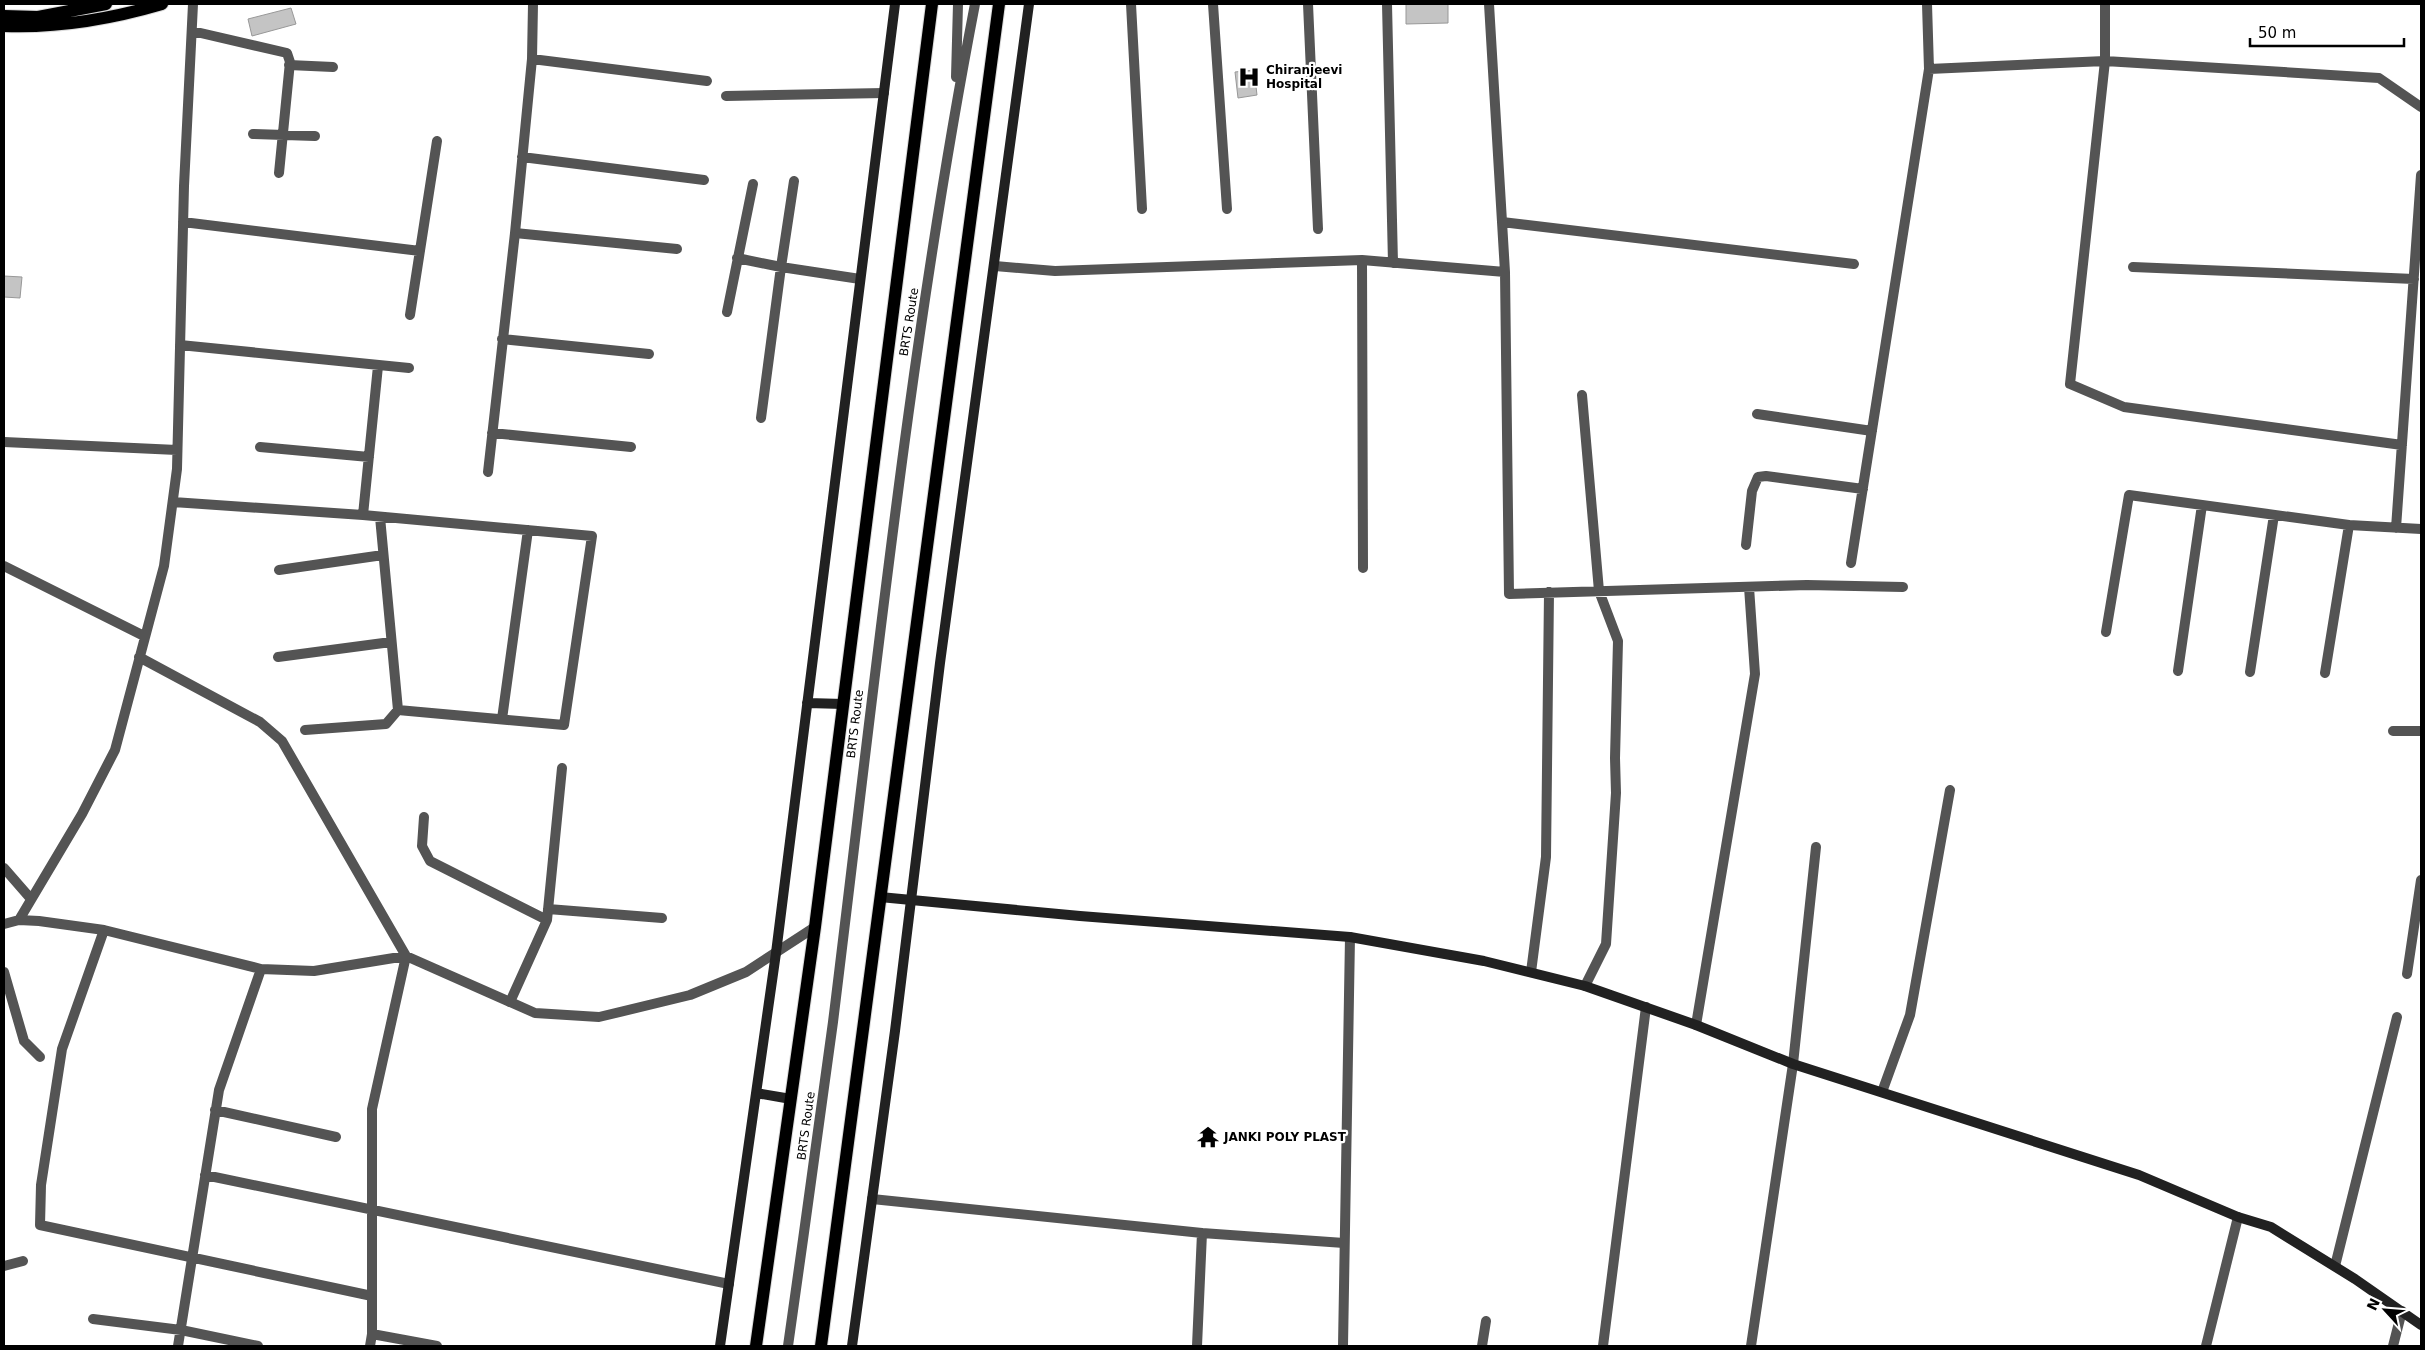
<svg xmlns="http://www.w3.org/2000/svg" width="2425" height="1350" font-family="'DejaVu Sans',sans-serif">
	<rect width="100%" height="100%" fill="#fff"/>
	<path fill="#c4c4c4" stroke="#989898" d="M1406 4H1448V23L1406 24Z
		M291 8 296 24 252 36 248 19Z
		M1254 70 1257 95 1238 98 1235 72Z
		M4 276 22 277 20 298 4 297Z"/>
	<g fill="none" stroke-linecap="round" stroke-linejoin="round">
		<g stroke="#dbdbdb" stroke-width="14">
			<path id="primary" d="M4 16 38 17 106 4
				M4 26C57 28 111 19 162 4
				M756 1346 815 927 932 4
				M821 1346 999 4"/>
		</g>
		<path stroke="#545454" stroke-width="10" d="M956 77 958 4
			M424 817 422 846 430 861 547 920
			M548 909 662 918
			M510 1002 547 920 562 768
			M872 1199 1202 1233 1197 1346
			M1202 1233 1344 1243
			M788 1346C803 1238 819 1130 833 1022 875 682 910 341 975 4
			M2206 1346 2238 1217"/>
		<path stroke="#545454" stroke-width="10" d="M1131 4 1142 209
			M1213 4 1227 209
			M1308 4 1318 229
			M1387 4 1393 263
			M1927 4 1929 69 2105 61 2379 78 2421 107
			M2105 4V61L2070 384 2124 407 2402 445
			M192 31 287 53 290 62 279 173
			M532 59 707 81
			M289 65 333 67
			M726 96 884 93
			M253 134 315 136
			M522 157 704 180
			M183 222 420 251
			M1502 222 1854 264
			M515 233 677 249
			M737 258 781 267 860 279
			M1362 260 1363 568
			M995 266 1055 271 1362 260 1505 272 1489 4
			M2133 267 2414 279
			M1505 272 1509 594 1807 585 1903 587
			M727 312 753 184
			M410 315 437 141
			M502 339 649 354
			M180 345 409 368
			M1582 395 1599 591 1618 641 1615 758 1616 793 1606 944 1585 986
			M1757 414 1872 431
			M761 418 781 267 794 181
			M492 433 631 447
			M4 442 177 450
			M260 447 369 457
			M488 472 515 233 532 59 533 4
			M173 502 363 515 592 536 564 725 398 710
			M363 515 378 366
			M2396 528 2421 175
			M1746 545 1752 491 1758 477 1766 476 1863 489
			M1851 563 1929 69
			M4 566 144 636
			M279 570 383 555
			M2106 632 2129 495 2349 525 2421 529
			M139 657 260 722 282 741 406 956 372 1109V1334L370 1346
			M278 657 391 642
			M2178 671 2202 505
			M2250 672 2274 515
			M2325 673 2349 525
			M502 719 528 530
			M305 730 386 724 398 710 380 517
			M2393 731H2421
			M4 868 31 899
			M19 920 82 814 115 750 164 566 177 469 184 186 193 4
			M4 924 19 920 39 921 104 930 261 969 314 971 406 956 535 1013 599 1017 690 995 746 972 815 927
			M104 930 62 1049 41 1185 40 1225 372 1296
			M4 972 24 1041 40 1057
			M1531 972 1546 857 1549 592
			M2407 974 2421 880
			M1696 1025 1755 674 1749 587
			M1882 1092 1910 1015 1950 790
			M215 1110 336 1137
			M205 1175 729 1284
			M4 1266 23 1261
			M2335 1266 2397 1017
			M93 1319 181 1330 258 1346
			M372 1334 437 1346
			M178 1346 219 1090 261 969
			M1343 1346 1350 937
			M1482 1346 1486 1321
			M1603 1346 1646 1007
			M1751 1346 1793 1064 1816 847
			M2393 1346 2402 1311"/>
		<path stroke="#212121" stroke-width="10" d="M807 703 844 704
			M880 897 1080 916 1350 937 1484 961 1585 986 1696 1025 1793 1064 2139 1175 2238 1217 2271 1227 2355 1279 2421 1325
			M756 1093 791 1099
			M720 1346 776 953 895 4
			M852 1346 895 1031 940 663 1029 4"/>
		<use href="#primary" stroke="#000" stroke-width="12"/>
	</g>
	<defs>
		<g id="hospital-bare" transform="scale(1.725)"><path d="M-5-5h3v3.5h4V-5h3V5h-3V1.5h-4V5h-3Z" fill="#000" stroke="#fff" stroke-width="2.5" paint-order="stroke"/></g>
		<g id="temple-bare" transform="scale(1.725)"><path d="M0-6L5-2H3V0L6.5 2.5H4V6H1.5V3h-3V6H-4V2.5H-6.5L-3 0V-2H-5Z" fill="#000" stroke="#fff" stroke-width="2.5" paint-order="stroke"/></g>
	</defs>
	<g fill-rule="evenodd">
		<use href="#hospital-bare" x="1249" y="77"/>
		<use href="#temple-bare" x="1208" y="1137"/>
	</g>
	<g text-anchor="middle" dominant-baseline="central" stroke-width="4.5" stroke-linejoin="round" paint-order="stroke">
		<g font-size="12" font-weight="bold" fill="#000" stroke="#fff" text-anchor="start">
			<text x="1266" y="70">Chiranjeevi<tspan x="1266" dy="14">Hospital</tspan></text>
			<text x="1224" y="1137">JANKI POLY PLAST</text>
		</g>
		<g font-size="12" fill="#000" stroke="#fff">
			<text transform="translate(909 322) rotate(-81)">BRTS Route</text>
			<text transform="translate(855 724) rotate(-83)">BRTS Route</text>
			<text transform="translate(806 1126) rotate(-82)">BRTS Route</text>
		</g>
	</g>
	<rect width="2425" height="1350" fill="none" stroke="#000000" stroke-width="10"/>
	<g transform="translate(2385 1310) rotate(296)" stroke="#ffffff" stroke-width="4" paint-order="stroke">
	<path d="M0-4L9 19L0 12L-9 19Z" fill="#000000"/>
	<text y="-8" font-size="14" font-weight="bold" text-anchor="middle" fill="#000000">N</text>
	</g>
	<path d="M2250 38v8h154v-8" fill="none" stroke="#000000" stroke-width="2.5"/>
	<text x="2258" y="38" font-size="15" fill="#000000" stroke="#ffffff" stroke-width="4" paint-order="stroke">50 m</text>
</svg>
